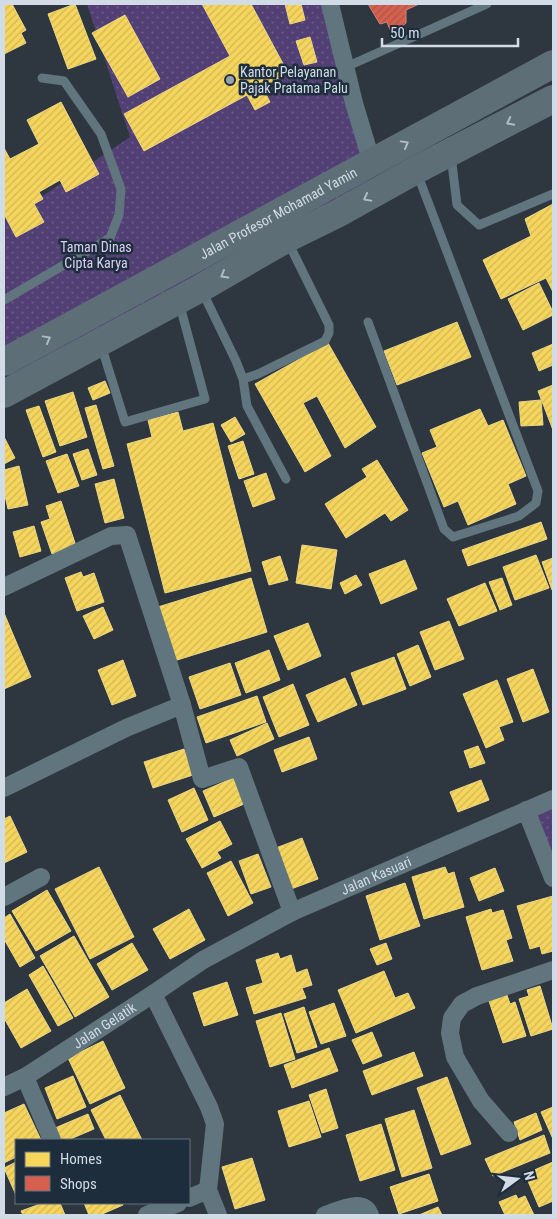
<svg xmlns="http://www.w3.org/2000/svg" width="557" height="1219" font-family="'Roboto Condensed',sans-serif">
	<defs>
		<pattern id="park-dots" width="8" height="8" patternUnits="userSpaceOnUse" patternTransform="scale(1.25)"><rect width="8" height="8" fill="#524075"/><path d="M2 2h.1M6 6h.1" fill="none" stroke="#6a5b89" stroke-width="1.8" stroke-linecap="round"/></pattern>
		<pattern id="homes-hatch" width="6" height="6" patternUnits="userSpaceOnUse" patternTransform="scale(1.25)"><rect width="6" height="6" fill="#f6d55c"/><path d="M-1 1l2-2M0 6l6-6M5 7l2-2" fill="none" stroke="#d1b857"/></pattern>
		<pattern id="shops-hatch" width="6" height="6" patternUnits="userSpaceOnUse" patternTransform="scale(1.25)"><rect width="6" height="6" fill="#d6604d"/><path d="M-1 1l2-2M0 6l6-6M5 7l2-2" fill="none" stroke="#a9574b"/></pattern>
	</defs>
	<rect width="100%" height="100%" fill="#2e3740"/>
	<path fill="url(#park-dots)" d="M87 4H326L337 52 372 195 15 388 4 367V222L130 137Z
		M553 801V868L529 811Z"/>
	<path fill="url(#homes-hatch)" stroke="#ebd785" d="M4 4H12L26 30 21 33 26 43 4 54Z
		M75 4 96 59 68 69 48 14Z
		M202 4H251L288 73 262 87 270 102 255 110 247 95 144 151 124 114 230 56Z
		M285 4H301L305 20 290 24Z
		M125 15 160 79 128 97 92 33Z
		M310 37 317 62 304 65 296 41Z
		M61 102 99 174 66 192 60 180 39 192 43 199 34 204 44 222 16 237 5 216 4 217V148L10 159 39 144 27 120Z
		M553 204V292L546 278 501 299 483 260 531 236 525 219Z
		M539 283 553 312V315L523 330 508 299Z
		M457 322 471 357 397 385 384 351Z
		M328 343 376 427 345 448 317 396 303 403 331 456 305 472 255 384Z
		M553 344V365L539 371 532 353Z
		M105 381 110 393 93 400 88 388Z
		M553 385V430L538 391Z
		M73 392 87 437 60 446 45 401Z
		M541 400 543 425 521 426 519 402Z
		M96 405 114 466 103 469 85 408Z
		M39 406 56 452 43 457 26 410Z
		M480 409 488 426 503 420 526 476 508 484 516 504 468 525 458 501 444 507 422 453 437 447 430 430Z
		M178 412 183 431 213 423 251 571 165 593 127 444 152 437 148 420Z
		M235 417 245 434 231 442 221 425Z
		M4 437 15 458 4 464Z
		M243 441 254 474 239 479 228 446Z
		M88 449 97 475 82 480 73 454Z
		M67 454 79 486 58 493 46 461Z
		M377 460 408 510 391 521 385 513 346 538 325 504 367 477 362 469Z
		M19 466 28 505 8 509 4 491V470Z
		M266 473 275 499 253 507 244 481Z
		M114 479 124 518 105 523 95 484Z
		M61 501 76 546 52 554 41 522 50 519 46 506Z
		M541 522 547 539 468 566 462 550Z
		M34 526 41 551 20 557 13 532Z
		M302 545 337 550 331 589 296 583Z
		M536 555 549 588 515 600 503 567Z
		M280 556 288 580 269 585 262 562Z
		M553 558V590H552L542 562Z
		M405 560 417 589 381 604 369 574Z
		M81 572 83 577 94 573 104 602 77 611 65 578Z
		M356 575 362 585 345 594 340 583Z
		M251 578 267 632 174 661 158 607Z
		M502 578 512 605 500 610 489 582Z
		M485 583 497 611 459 626 447 599Z
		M103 607 113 630 94 639 83 616Z
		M4 613 31 677 4 689Z
		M449 621 464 659 435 670 420 632Z
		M308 623 321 656 288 670 274 636Z
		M418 645 431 677 410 686 397 654Z
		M269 650 280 680 246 693 235 663Z
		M394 657 406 689 363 705 351 673Z
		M123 660 136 696 112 705 98 670Z
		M230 663 241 695 200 709 189 677Z
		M533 669 549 712 523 722 507 679Z
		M345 678 357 705 318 722 306 695Z
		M497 680 513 722 499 727 504 740 486 748 463 694Z
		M293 684 309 725 279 737 263 697Z
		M257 696 266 722 206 743 197 717Z
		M267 723 274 739 237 756 230 740Z
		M309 737 317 759 282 772 274 750Z
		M478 746 485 763 470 768 464 751Z
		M184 749 193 775 153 788 144 762Z
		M233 778 244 804 214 817 203 791Z
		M481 780 489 800 458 812 450 792Z
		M194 788 208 820 182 832 168 800Z
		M10 816 27 852 4 863V819Z
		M220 821 232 844 217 852 221 858 202 868 186 839Z
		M302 838 318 879 291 889 276 848Z
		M258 854 271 887 251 894 239 861Z
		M231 861 253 903 228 916 207 873Z
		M99 867 134 937 90 959 55 889Z
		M445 867 448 874 454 872 464 907 424 919 412 877Z
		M495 868 504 891 479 901 470 878Z
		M405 883 420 926 380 940 366 896Z
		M47 890 71 931 36 951 12 911Z
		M553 896V951L542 954 540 946 530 949 517 906Z
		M189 909 205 940 170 959 153 929Z
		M491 909 492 913 503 910 512 938 506 940 513 961 482 970 466 917Z
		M10 914 35 958 20 967 4 939V918Z
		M74 936 109 997 75 1017 40 956Z
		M132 943 148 970 112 990 97 964Z
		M386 943 392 959 377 965 370 949Z
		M278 953 280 959 291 955 296 973 307 969 312 985 302 988 306 998 254 1014 246 988 263 983 256 960Z
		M43 966 73 1018 58 1026 29 975Z
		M384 971 395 998 408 993 415 1008 356 1033 338 990Z
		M227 982 238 1015 204 1026 193 993Z
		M540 986 553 1029 531 1036 519 999 529 996 527 990Z
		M27 989 51 1031 21 1048 4 1018V1003Z
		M507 995 510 1004 515 1002 526 1036 503 1043 489 1001Z
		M334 1003 346 1036 321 1044 309 1012Z
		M304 1007 317 1047 297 1053 284 1014Z
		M281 1013 295 1059 270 1067 256 1021Z
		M372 1032 382 1056 363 1064 352 1040Z
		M103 1041 125 1088 90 1104 68 1058Z
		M329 1048 338 1071 292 1088 284 1065Z
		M414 1052 423 1076 372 1095 363 1071Z
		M73 1076 86 1107 57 1119 45 1088Z
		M447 1077 471 1144 441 1155 417 1088Z
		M326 1089 338 1128 322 1133 309 1095Z
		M120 1095 142 1140H106L91 1110Z
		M309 1101 321 1137 289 1147 278 1111Z
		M24 1104 41 1140H16V1157L4 1163V1113Z
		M553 1107V1139L541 1112Z
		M414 1110 432 1168 402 1177 385 1119Z
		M536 1113 542 1130 520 1140 514 1122Z
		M88 1114 94 1129 68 1140H61L55 1128Z
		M381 1124 395 1170 360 1181 346 1135Z
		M544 1135 550 1153 493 1176 485 1159Z
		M252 1158 265 1200 235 1209 222 1167Z
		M16 1162V1195L4 1168Z
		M553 1162V1201L539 1207 525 1174Z
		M429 1174 438 1201 399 1214 390 1187Z
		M516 1195 518 1199 525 1196 534 1215H505L499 1202Z
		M43 1203H60L65 1215H23L21 1211Z
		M84 1203H122L123 1205 100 1215H89Z
		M438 1207 442 1215H419Z"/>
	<path fill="url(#shops-hatch)" stroke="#d5857b" d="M368 4H419L406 10V23L392 35 387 22 380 24Z"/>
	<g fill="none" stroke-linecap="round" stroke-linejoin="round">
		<path stroke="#60757d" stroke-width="9" d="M346 67 487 4
			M451 155 457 205 479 225 553 194
			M202 291 236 361 243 379 247 406 286 479
			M4 300 110 238 119 215 121 189 101 134 64 81 42 78
			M368 322 444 529 453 537 519 516 536 503 538 491 417 173
			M101 345 125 422 205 399 179 302
			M243 379 258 374 325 341 329 333V325L288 242"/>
		<g stroke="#60757d" stroke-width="18">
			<path d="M330 4 354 103 372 163"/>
			<path d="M4 587 111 536 127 535 182 705 202 779 239 767 292 912"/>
			<path d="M4 788 126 728 182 705"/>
			<path d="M526 810 553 878"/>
			<path d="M4 897 41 877"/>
			<path d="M153 994 209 1107 215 1124 208 1190 218 1215"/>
			<path d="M25 1077 52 1140"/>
			<path id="s1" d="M4 1087 25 1077 153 994 203 960 292 912 553 799"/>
			<path d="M509 1133 481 1101 455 1057 450 1033 452 1018 462 1004 477 996 553 970"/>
			<path d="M189 1198 208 1190"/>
			<path d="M147 1215 178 1203"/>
			<path d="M325 1215C338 1211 363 1197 370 1215"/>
		</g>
		<g stroke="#5d6e77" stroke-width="28">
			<path id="s2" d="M4 362 553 64"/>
			<path d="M4 394 201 288 286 239 337 214 416 170 553 99"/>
		</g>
	</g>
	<defs><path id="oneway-chevron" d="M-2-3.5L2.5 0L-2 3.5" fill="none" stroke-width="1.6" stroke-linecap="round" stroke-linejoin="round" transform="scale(1.25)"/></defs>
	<g stroke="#afbbc5">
		<use href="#oneway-chevron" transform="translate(510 122) rotate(153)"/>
		<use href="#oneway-chevron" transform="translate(405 144) rotate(-29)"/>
		<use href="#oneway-chevron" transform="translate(367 198) rotate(151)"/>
		<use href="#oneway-chevron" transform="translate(224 275) rotate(150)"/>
		<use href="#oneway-chevron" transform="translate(47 339) rotate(-29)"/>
	</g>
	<circle fill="#99a2ac" stroke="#1d2d3c" stroke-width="2" cx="230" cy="80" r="5"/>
	<g text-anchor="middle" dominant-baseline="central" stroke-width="5" stroke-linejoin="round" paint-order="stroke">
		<g font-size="14" fill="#d2dce6" stroke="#1d2d3c" text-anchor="start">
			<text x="240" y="72">Kantor Pelayanan<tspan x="240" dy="16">Pajak Pratama Palu</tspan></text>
		</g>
		<g font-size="14" fill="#d2dce6" stroke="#1d2d3c">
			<text stroke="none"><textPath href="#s2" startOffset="312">Jalan Profesor Mohamad Yamin</textPath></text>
			<text stroke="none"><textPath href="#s1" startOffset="429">Jalan Kasuari</textPath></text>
			<text stroke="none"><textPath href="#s1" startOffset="118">Jalan Gelatik</textPath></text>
		</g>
		<g font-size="14" fill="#dccff7" stroke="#1d2d3c">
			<text x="96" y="247">Taman Dinas<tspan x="96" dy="16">Cipta Karya</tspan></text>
		</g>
	</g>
	<rect width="557" height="1219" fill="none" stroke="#d2dce6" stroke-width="10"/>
	<rect x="15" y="1139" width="175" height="65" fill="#1d2d3c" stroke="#657380"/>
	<rect x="25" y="1152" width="25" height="15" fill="#f6d55c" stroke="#657380"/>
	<text x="60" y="1164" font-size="15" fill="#d2dce6">Homes</text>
	<rect x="25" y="1176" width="25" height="15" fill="#d6604d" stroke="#657380"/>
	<text x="60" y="1189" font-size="15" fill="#d2dce6">Shops</text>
	<g transform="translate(517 1179) rotate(75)" stroke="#1d2d3c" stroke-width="4" paint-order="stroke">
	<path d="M0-4L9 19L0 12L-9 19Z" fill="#d2dce6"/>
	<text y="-8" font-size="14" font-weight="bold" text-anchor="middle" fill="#d2dce6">N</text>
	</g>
	<path d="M382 38v8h136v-8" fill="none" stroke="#d2dce6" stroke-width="2.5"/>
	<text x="390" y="38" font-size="15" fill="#d2dce6" stroke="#1d2d3c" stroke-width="4" paint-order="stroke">50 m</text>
</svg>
